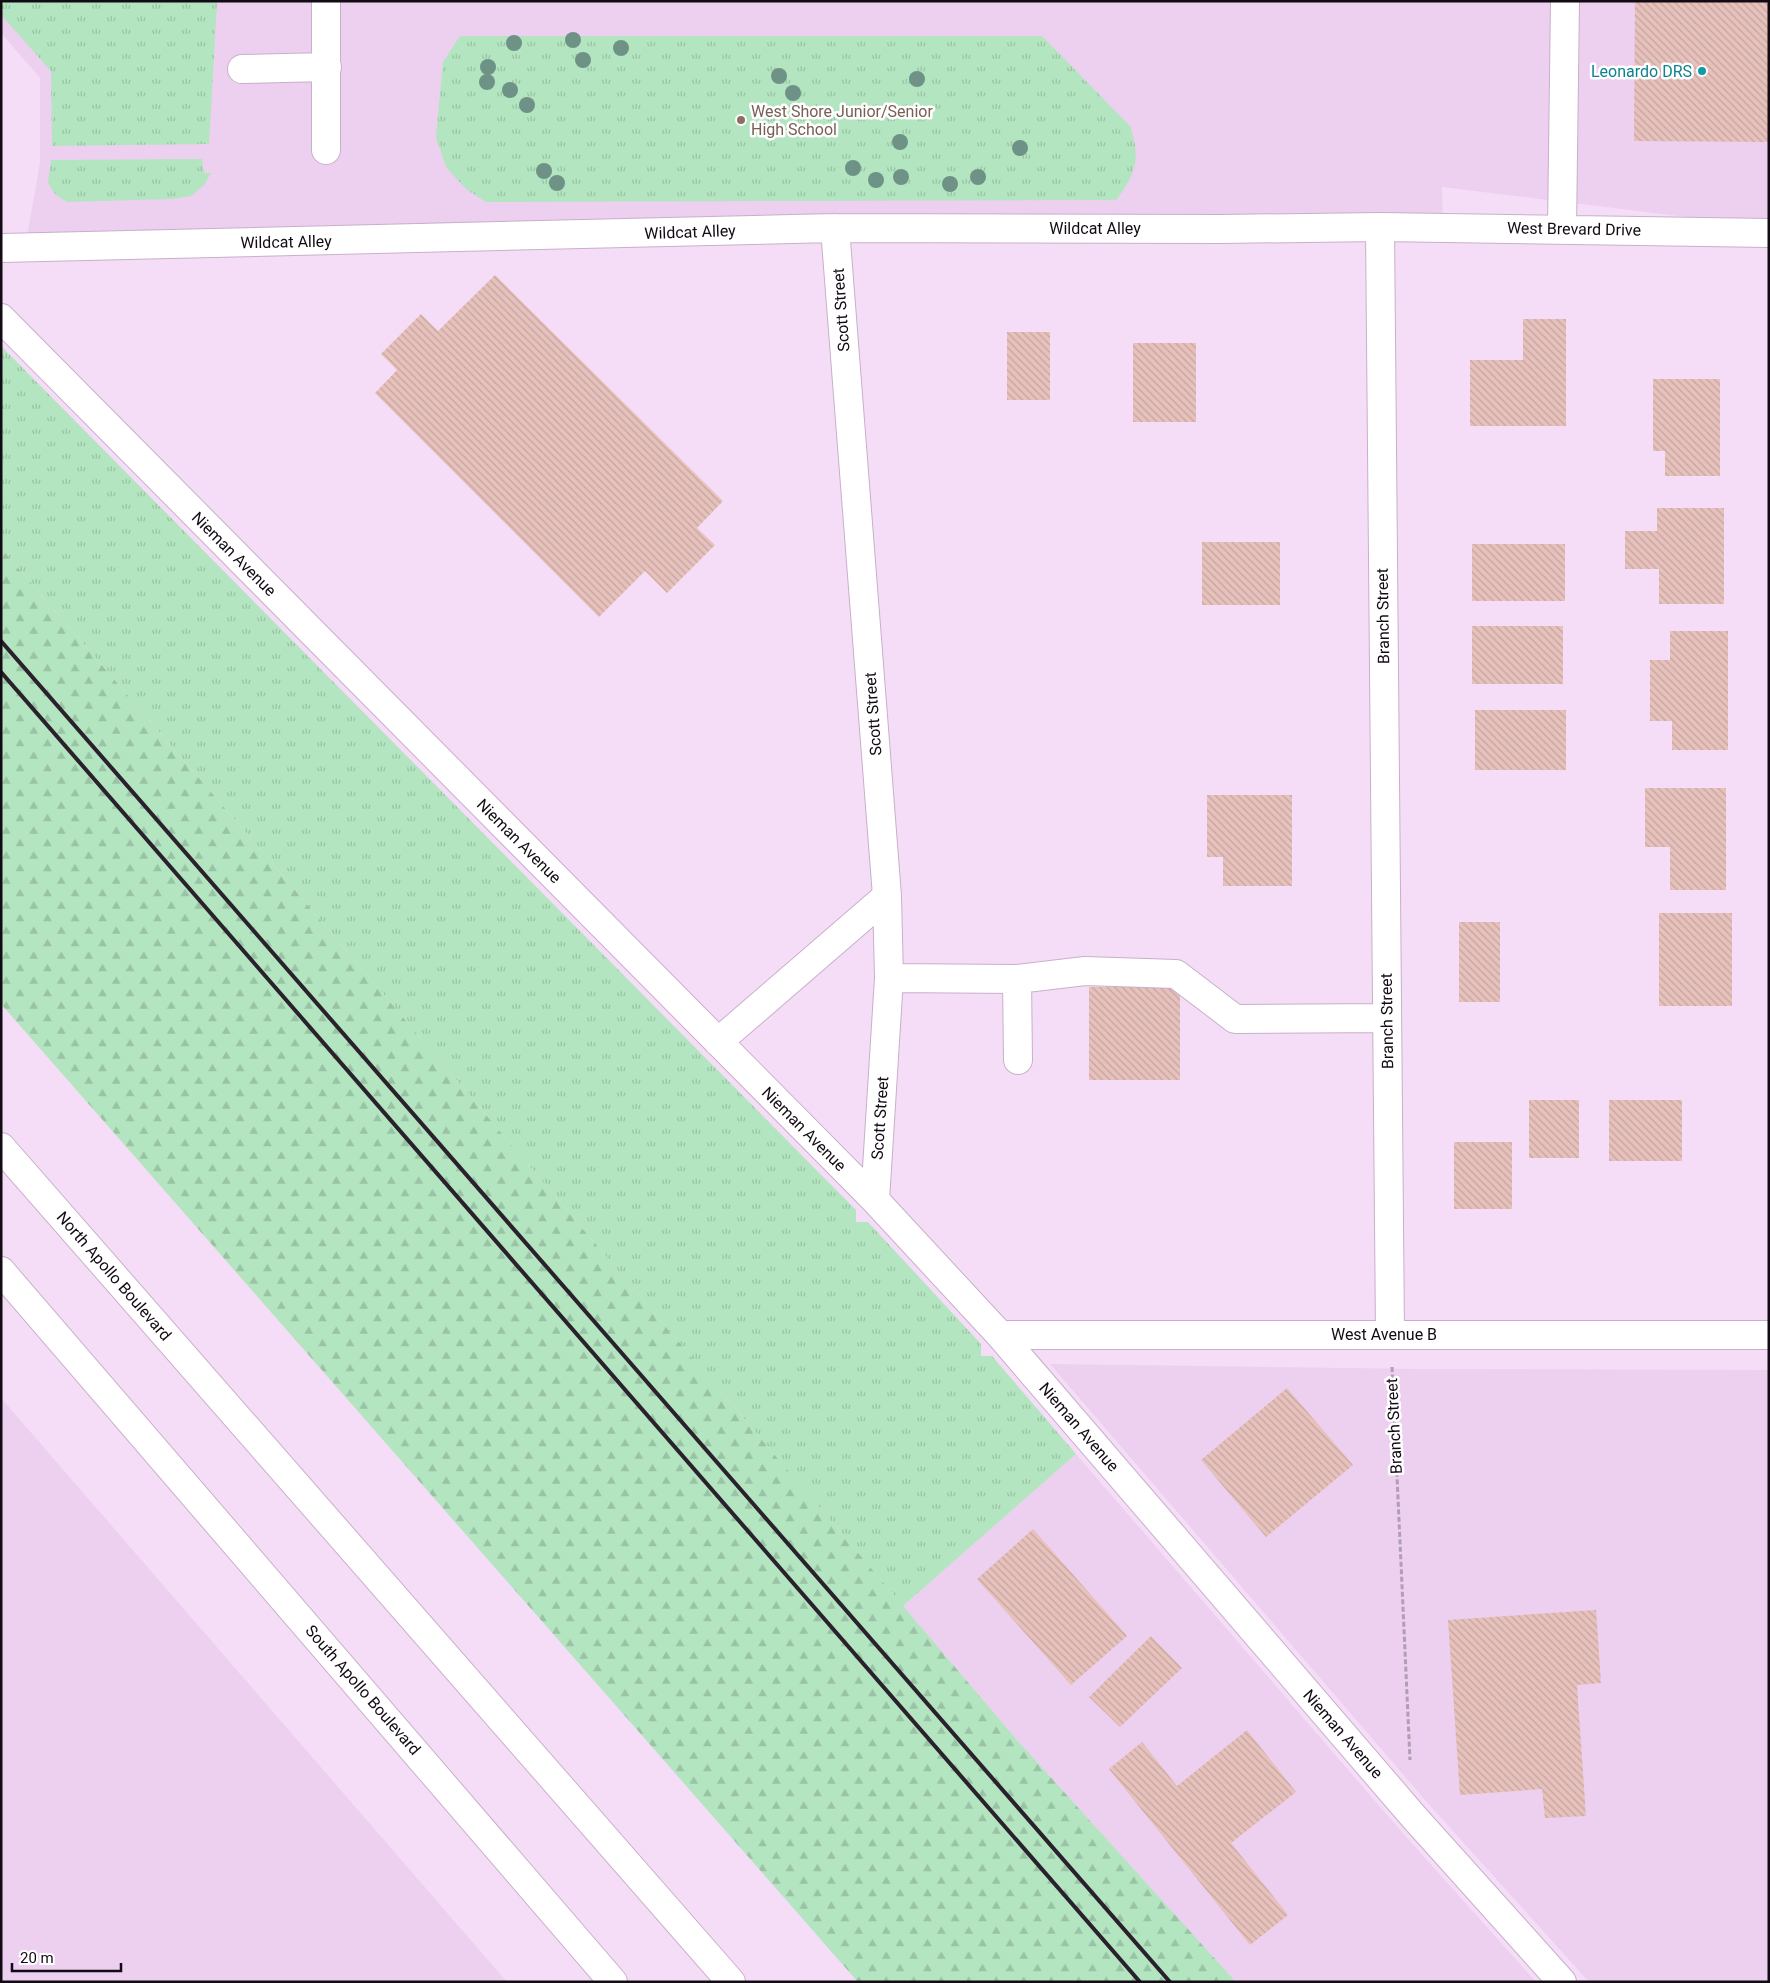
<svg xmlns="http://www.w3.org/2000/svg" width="1770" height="1983" font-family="Roboto,sans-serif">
	<defs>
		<pattern id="grass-tufts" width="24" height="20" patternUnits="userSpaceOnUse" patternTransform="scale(1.25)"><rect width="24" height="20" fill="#b3e5c0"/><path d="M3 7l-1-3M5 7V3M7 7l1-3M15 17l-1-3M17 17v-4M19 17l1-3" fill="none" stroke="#99c3a4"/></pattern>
		<pattern id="forest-firs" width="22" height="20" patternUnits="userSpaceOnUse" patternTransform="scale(1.25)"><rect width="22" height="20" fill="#b3e5c0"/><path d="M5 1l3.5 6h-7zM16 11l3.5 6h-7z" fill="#99c3a4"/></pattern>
		<pattern id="building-back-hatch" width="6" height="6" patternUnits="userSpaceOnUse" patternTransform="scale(1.25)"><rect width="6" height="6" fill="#e7c1bb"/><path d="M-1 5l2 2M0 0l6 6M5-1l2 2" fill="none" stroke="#c5a4a0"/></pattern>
	</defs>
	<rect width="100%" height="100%" fill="#f5ddf7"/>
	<path fill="#edcff0" d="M1 1H1769V227L1442 187 1443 227 25 248 40 163V78L1 33Z
		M1050 1364 1421 1369 1769 1370V1982H1589L1426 1801Z
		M1 1398 507 1982H1Z
		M1076 1454 1400 1830 1536 1982H1236L1017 1740 903 1606Z"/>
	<path fill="url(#grass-tufts)" d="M1 1H217L209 144 52 146 51 71 1 15Z
		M460 36H1042L1130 126C1141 158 1136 174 1116 200L486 202 466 189 446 167 436 137 443 62Z
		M202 159 204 173H211L204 185 191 196 172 199 67 202 55 194 48 183 51 160Z
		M1 346 856 1210V1222H868L981 1344V1356H992L1076 1454 903 1606 254 842 1 548Z"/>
	<path fill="url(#forest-firs)" d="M1 548 254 842 1017 1740 1236 1982H858L1 1004Z"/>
	<path fill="url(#building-back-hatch)" d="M1635 1H1769V142L1634 141Z
		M495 275 723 501 697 528 715 545 667 593 645 571 599 617 375 393 397 370 381 354 421 314 438 331Z
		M1523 319H1566V426H1470V360H1523Z
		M1007 332H1050V400H1007Z
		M1133 343H1196V422H1133Z
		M1653 379H1720V476H1665V451H1653Z
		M1657 508H1724V604H1659V569H1625V531H1657Z
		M1202 542H1280V605H1202Z
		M1472 544H1565V601H1472Z
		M1472 626H1563V684H1472Z
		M1670 631H1728V750H1672V721H1650V660H1670Z
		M1475 710H1566V770H1475Z
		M1645 788H1726V890H1670V847H1645Z
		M1207 795H1292V886H1223V857H1207Z
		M1659 913H1732V1006H1659Z
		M1459 922H1500V1002H1459Z
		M1089 987H1180V1080H1089Z
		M1529 1100H1579V1158H1529Z
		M1609 1100H1682V1161H1609Z
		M1454 1142H1512V1209H1454Z
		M1287 1388 1353 1465 1266 1537 1201 1460Z
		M1033 1529 1127 1636 1071 1685 977 1579Z
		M1596 1610 1601 1683 1577 1685 1586 1816 1545 1818 1542 1789 1460 1795 1448 1620Z
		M1151 1636 1182 1668 1120 1727 1089 1697Z
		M1247 1730 1296 1792 1231 1843 1288 1915 1250 1945 1109 1769 1142 1742 1177 1786Z"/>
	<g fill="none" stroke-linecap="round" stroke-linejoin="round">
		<g stroke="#c7b0c9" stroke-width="30">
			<path id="minor" d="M242 69 327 67
				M326 150V1
				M1380 227 1390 1334
				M835 228 887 896 889 978 875 1200
				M1562 229 1565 1
				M1 248 835 228 1220 229 1380 227 1769 233
				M1 318 875 1200 1000 1335 1413 1816 1562 1982
				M889 978 1017 979 1018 1060
				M1017 979 1085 971 1176 974 1235 1019 1387 1018
				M718 1042 887 896
				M1 1147 731 1982
				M1 1271 613 1982
				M1000 1335H1769"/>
		</g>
		<path stroke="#b19eb3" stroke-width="3" stroke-dasharray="5 2.5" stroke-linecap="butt" d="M1392 1367 1410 1760"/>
		<use href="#minor" stroke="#fff" stroke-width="28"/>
		<path stroke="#2b212c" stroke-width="4" d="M1 641 1170 1982
			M1 672 1140 1982"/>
	</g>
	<g fill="#6e9286">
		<circle cx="573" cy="40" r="8"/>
		<circle cx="514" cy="43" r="8"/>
		<circle cx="621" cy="48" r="8"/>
		<circle cx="583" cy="60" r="8"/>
		<circle cx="488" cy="67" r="8"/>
		<circle cx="779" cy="76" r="8"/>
		<circle cx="917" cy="79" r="8"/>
		<circle cx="487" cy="82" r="8"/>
		<circle cx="510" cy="90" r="8"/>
		<circle cx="793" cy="93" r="8"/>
		<circle cx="527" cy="105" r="8"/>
		<circle cx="900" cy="142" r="8"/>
		<circle cx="1020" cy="148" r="8"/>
		<circle cx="853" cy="168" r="8"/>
		<circle cx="544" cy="171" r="8"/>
		<circle cx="901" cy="177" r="8"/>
		<circle cx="978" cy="177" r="8"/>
		<circle cx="876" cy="180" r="8"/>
		<circle cx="557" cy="183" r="8"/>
		<circle cx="950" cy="184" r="8"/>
	</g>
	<circle fill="#0f9aa8" stroke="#fff" stroke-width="2" cx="1702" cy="71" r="5"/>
	<circle fill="#8d6e63" stroke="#fff" stroke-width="2" cx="741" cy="120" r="5"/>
	<g text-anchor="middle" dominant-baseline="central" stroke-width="5" stroke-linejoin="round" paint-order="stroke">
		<g font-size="16" fill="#0d838f" stroke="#fff" text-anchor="end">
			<text x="1692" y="71">Leonardo DRS</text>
		</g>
		<g font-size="16" fill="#785e54" stroke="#fff" text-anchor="start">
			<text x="751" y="111">West Shore Junior/Senior<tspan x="751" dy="18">High School</tspan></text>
		</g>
		<g font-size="16" fill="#130b14" stroke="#fff">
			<text x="1095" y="228">Wildcat Alley</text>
			<text transform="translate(1574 229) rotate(1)">West Brevard Drive</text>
			<text transform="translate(690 232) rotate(-2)">Wildcat Alley</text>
			<text transform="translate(286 242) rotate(-1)">Wildcat Alley</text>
			<text transform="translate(841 310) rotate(-94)">Scott Street</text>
			<text transform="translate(234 554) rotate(45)">Nieman Avenue</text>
			<text transform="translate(1383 616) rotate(-91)">Branch Street</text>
			<text transform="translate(873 714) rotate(-94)">Scott Street</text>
			<text transform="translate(519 841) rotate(45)">Nieman Avenue</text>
			<text transform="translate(1387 1021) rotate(-91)">Branch Street</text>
			<text transform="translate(880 1118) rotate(-86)">Scott Street</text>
			<text transform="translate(804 1129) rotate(45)">Nieman Avenue</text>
			<text transform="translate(114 1276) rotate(49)">North Apollo Boulevard</text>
			<text x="1384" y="1334">West Avenue B</text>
			<text transform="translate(1394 1426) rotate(-93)">Branch Street</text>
			<text transform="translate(1079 1427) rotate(49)">Nieman Avenue</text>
			<text transform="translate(363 1690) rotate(49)">South Apollo Boulevard</text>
			<text transform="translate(1343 1734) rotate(49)">Nieman Avenue</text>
		</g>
	</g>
	<rect width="1770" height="1983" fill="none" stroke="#130b14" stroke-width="5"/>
	<path d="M12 1963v8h109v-8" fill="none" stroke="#130b14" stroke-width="2.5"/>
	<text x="20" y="1963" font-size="15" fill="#130b14" stroke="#ffffff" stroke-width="4" paint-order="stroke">20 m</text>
</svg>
